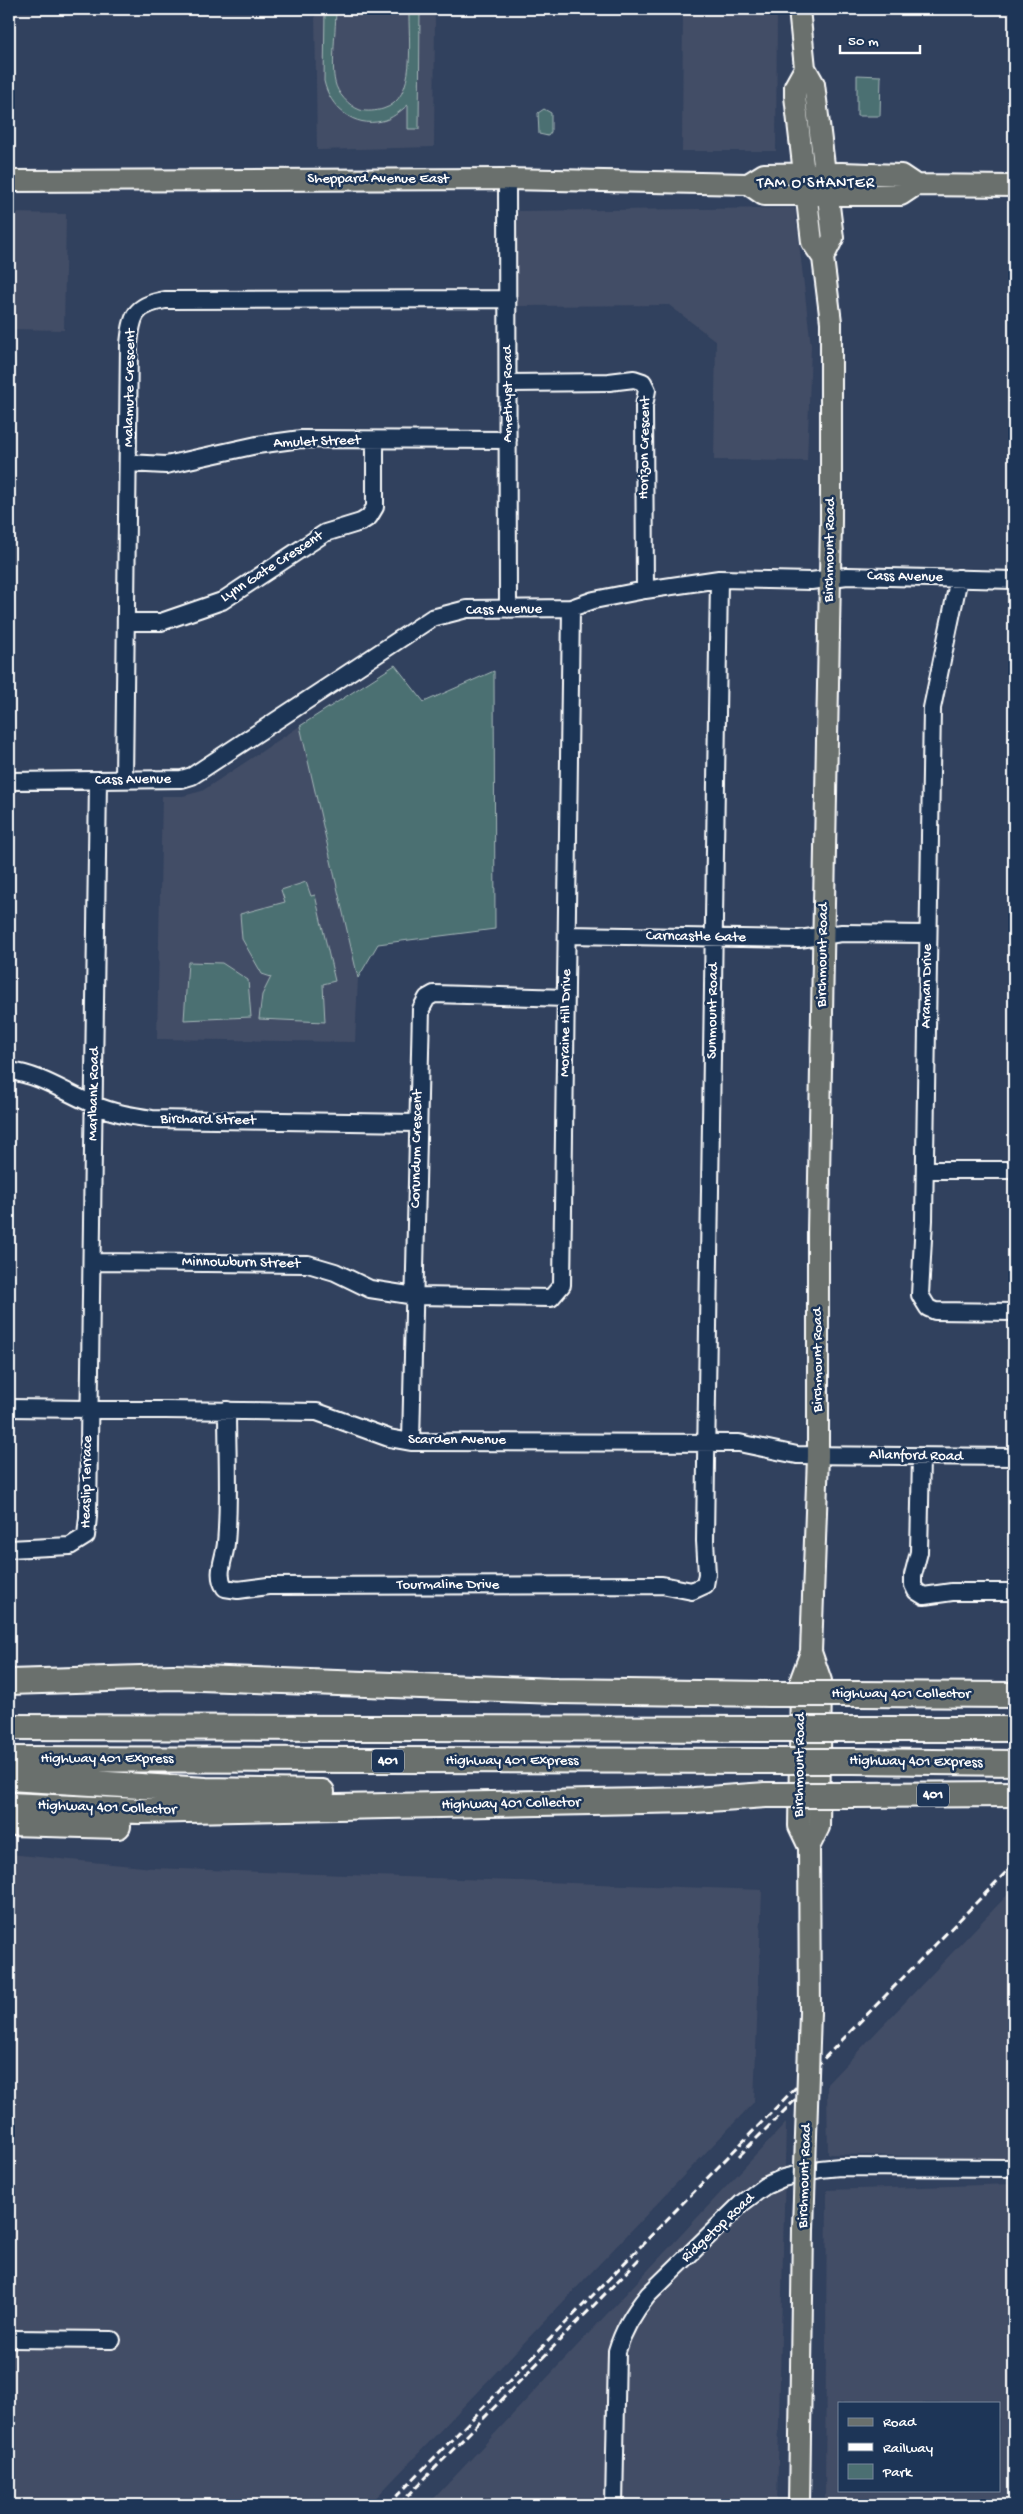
<svg xmlns="http://www.w3.org/2000/svg" width="1023" height="2514" font-family="'Gochi Hand',sans-serif">
	<rect width="100%" height="100%" fill="#31415e"/>
	<filter id="ink" filterUnits="userSpaceOnUse"><feTurbulence type="fractalNoise" baseFrequency=".02" numOctaves="2"/><feDisplacementMap in="SourceGraphic" scale="10" xChannelSelector="R" yChannelSelector="G"/><feConvolveMatrix kernelMatrix="1 2 1 2 8 2 1 2 1" color-interpolation-filters="sRGB"/></filter>
	<g filter="url(#ink)">
		<path fill="#434d66" fill-rule="evenodd" d="M315 9H435L434 147 317 150Z
			M683 9H777L776 151H682Z
			M795 208 811 346 807 461 714 460 716 341 669 305 516 306 518 211Z
			M9 213 66 214 64 330 9 329Z
			M300 726 358 978 355 1042 157 1039 162 796H183L202 791Z
			M9 1854 153 1868 762 1890 754 2102 369 2505H9Z
			M1014 1888V2159L828 2154 827 2084Z
			M786 2123 777 2505H428Z
			M1014 2184V2505H825L827 2190ZM839 2403H999V2490H839Z"/>
		<path fill="#4b6f72" stroke="#a5b7b8" d="M325 9H336C336 26 331 67 335 82 337 93 349 106 360 110 367 112 376 111 383 109 418 99 408 38 409 9H420L419 129H408V105C400 111 392 119 382 121 354 128 330 108 324 81Z
			M857 75 881 76 880 116H857Z
			M544 109 551 113V132L548 136 539 134 538 113Z
			M395 665 424 702 494 671 495 929 378 944 358 978 300 726Z
			M306 882 311 896 315 895 335 981 323 984 325 1022 259 1019 262 995 271 977 262 974 242 939 240 914 285 902 281 890Z
			M188 962 222 963 248 980 251 1017 184 1020Z"/>
		<g fill="none" stroke-linecap="round" stroke-linejoin="round">
			<g stroke="#fff" stroke-width="20">
				<path id="minor" d="M507 179 508 609
					M509 383 609 382 634 379 643 382 647 390 644 406 645 590
					M128 463 166 465 257 445 301 439 508 440
					M959 578 932 708 924 1220 920 1295 928 1308 935 1311 1014 1312
					M126 622H161L222 601 325 533 361 522 369 517 375 507V440
					M124 780 129 344C132 316 134 305 165 300L508 299
					M9 781 182 779 192 776 432 618 467 609 571 608 594 600 645 590 719 579 811 581 847 576 1014 580
					M568 935 799 939 842 933 927 934
					M9 1071C42 1075 65 1093 95 1105 113 1113 132 1116 152 1119L417 1123
					M925 1170H1014
					M92 1262 308 1264 335 1272 370 1289 415 1296 551 1298 562 1285 571 608
					M9 1408 317 1412 389 1438 411 1442 739 1443 797 1455 1014 1457
					M227 1410C227 1454 230 1499 226 1543 225 1558 215 1574 225 1588L238 1590 268 1586 662 1585 692 1591 705 1585 707 1574 705 1541 706 1462 719 579
					M411 1442 421 1009 427 998 434 994 566 998
					M921 1457 919 1552 913 1575V1585L916 1591 924 1596 952 1592H1014
					M9 1549 70 1546 86 1536 88 1517 98 781
					M9 2339 112 2340
					M614 2505 617 2351C623 2330 634 2312 648 2295L742 2203 765 2186 783 2178 820 2169 840 2167 1014 2168"/>
			</g>
			<g stroke="#fff" stroke-width="24">
				<path id="major" d="M799 9 805 68 814 84 833 238 823 258
					M805 68 795 86V96L812 242 823 258 831 322V521L818 1232V1456L811 1652 801 1679 799 1826 809 1847 810 2012
					M9 181 507 179 748 184 764 174 842 173 901 175 916 185
					M748 184 764 195H901L916 185 1014 186
					M809 1847 819 1827 821 1681 811 1652
					M799 2505 803 2229"/>
			</g>
			<g stroke="#fff" stroke-width="28">
				<path id="highway" d="M9 1682 173 1677 557 1691 769 1694
					M853 1694 1014 1695
					M9 1727 767 1729
					M853 1729H1014
					M9 1759 768 1761
					M853 1761 1014 1763
					M9 1778 206 1790 322 1792
					M852 1795 1014 1794
					M9 1805 139 1811 694 1800 766 1795
					M9 1823 118 1826"/>
			</g>
			<use href="#minor" stroke="#1d3557" stroke-width="16"/>
			<use href="#major" stroke="#6a706d" stroke-width="20"/>
			<use href="#highway" stroke="#6a706d" stroke-width="24"/>
			<path stroke="#fff" stroke-width="3" stroke-dasharray="8 4" stroke-linecap="butt" d="M739 2156 817 2078
				M388 2505 1014 1864
				M399 2505 642 2256"/>
			<g stroke="#fff" stroke-width="24" stroke-linecap="butt">
				<path id="major-bridge" d="M803 2229 810 2012"/>
			</g>
			<g stroke="#fff" stroke-width="28" stroke-linecap="butt">
				<path id="highway-bridge" d="M769 1694H853
					M767 1729H853
					M768 1761H853
					M766 1795H852"/>
			</g>
			<use href="#major-bridge" stroke="#6a706d" stroke-width="20"/>
			<use href="#highway-bridge" stroke="#6a706d" stroke-width="24"/>
		</g>
	</g>
	<g text-anchor="middle" dominant-baseline="central" stroke-width="5" stroke-linejoin="round" paint-order="stroke">
		<g fill="#1d3557" stroke="#bbc2cd" stroke-width="1">
			<rect x="372" y="1749.5" width="32" height="23" rx="4"/>
			<rect x="917" y="1783.5" width="32" height="23" rx="4"/>
		</g>
		<g font-size="14" font-weight="bold" fill="#fff">
			<text x="388" y="1761">401</text>
			<text x="933" y="1795">401</text>
		</g>
		<g font-size="15" fill="#fff" stroke="#1d3557">
			<text x="378" y="179">Sheppard Avenue East</text>
			<text transform="translate(130 388) rotate(-89)">Malamute Crescent</text>
			<text transform="translate(508 394) rotate(-90)">Amethyst Road</text>
			<text transform="translate(317 442) rotate(-2)">Amulet Street</text>
			<text transform="translate(645 448) rotate(-89)">Horizon Crescent</text>
			<text transform="translate(830 550) rotate(-89)">Birchmount Road</text>
			<text transform="translate(272 567) rotate(-33)">Lynn Gate Crescent</text>
			<text transform="translate(905 577) rotate(1)">Cass Avenue</text>
			<text transform="translate(504 610) rotate(-1)">Cass Avenue</text>
			<text transform="translate(133 780) rotate(-1)">Cass Avenue</text>
			<text transform="translate(696 937) rotate(1)">Carncastle Gate</text>
			<text transform="translate(823 955) rotate(-89)">Birchmount Road</text>
			<text transform="translate(927 986) rotate(-89)">Araman Drive</text>
			<text transform="translate(713 1011) rotate(-89)">Sunmount Road</text>
			<text transform="translate(566 1023) rotate(-89)">Moraine Hill Drive</text>
			<text transform="translate(94 1094) rotate(-89)">Marlbank Road</text>
			<text transform="translate(208 1120) rotate(1)">Birchard Street</text>
			<text transform="translate(417 1149) rotate(-89)">Corundum Crescent</text>
			<text transform="translate(241 1263) rotate(1)">Minnowburn Street</text>
			<text transform="translate(818 1360) rotate(-90)">Birchmount Road</text>
			<text x="457" y="1440">Scarden Avenue</text>
			<text transform="translate(916 1456) rotate(1)">Allanford Road</text>
			<text transform="translate(87 1482) rotate(-89)">Heaslip Terrace</text>
			<text x="448" y="1585">Tourmaline Drive</text>
			<text x="901" y="1694">Highway 401 Collector</text>
			<text x="107" y="1759">Highway 401 Express</text>
			<text x="512" y="1761">Highway 401 Express</text>
			<text transform="translate(916 1762) rotate(1)">Highway 401 Express</text>
			<text transform="translate(800 1765) rotate(-89)">Birchmount Road</text>
			<text transform="translate(511 1804) rotate(-1)">Highway 401 Collector</text>
			<text transform="translate(107 1808) rotate(2)">Highway 401 Collector</text>
			<text transform="translate(805 2176) rotate(-88)">Birchmount Road</text>
			<text transform="translate(718 2228) rotate(-43)">Ridgetop Road</text>
		</g>
		<g font-size="16" letter-spacing="1" fill="#fff" stroke="#1d3557">
			<text x="816" y="184">TAM O'SHANTER</text>
		</g>
	</g>
	<rect width="1023" height="2514" fill="none" stroke="#1d3557" stroke-width="30"/>
	<rect x="15" y="15" width="993" height="2484" fill="none" stroke="#fff" stroke-width="2" filter="url(#ink)"/>
	<rect x="838" y="2402" width="162" height="90" fill="#1d3557" stroke="#77869a"/>
	<rect x="848" y="2418" width="25" height="8" fill="#6a706d" stroke="#77869a"/>
	<text x="883" y="2426" font-size="15" fill="#ffffff">Road</text>
	<rect x="848" y="2443" width="25" height="8" fill="#ffffff" stroke="#77869a"/>
	<text x="883" y="2452" font-size="15" fill="#ffffff">Railway</text>
	<rect x="848" y="2464" width="25" height="15" fill="#4b6f72" stroke="#77869a"/>
	<text x="883" y="2476" font-size="15" fill="#ffffff">Park</text>
	<path d="M840 45v8h80v-8" fill="none" stroke="#ffffff" stroke-width="2.5"/>
	<text x="848" y="45" font-size="15" fill="#ffffff" stroke="#1d3557" stroke-width="4" paint-order="stroke">50 m</text>
</svg>
